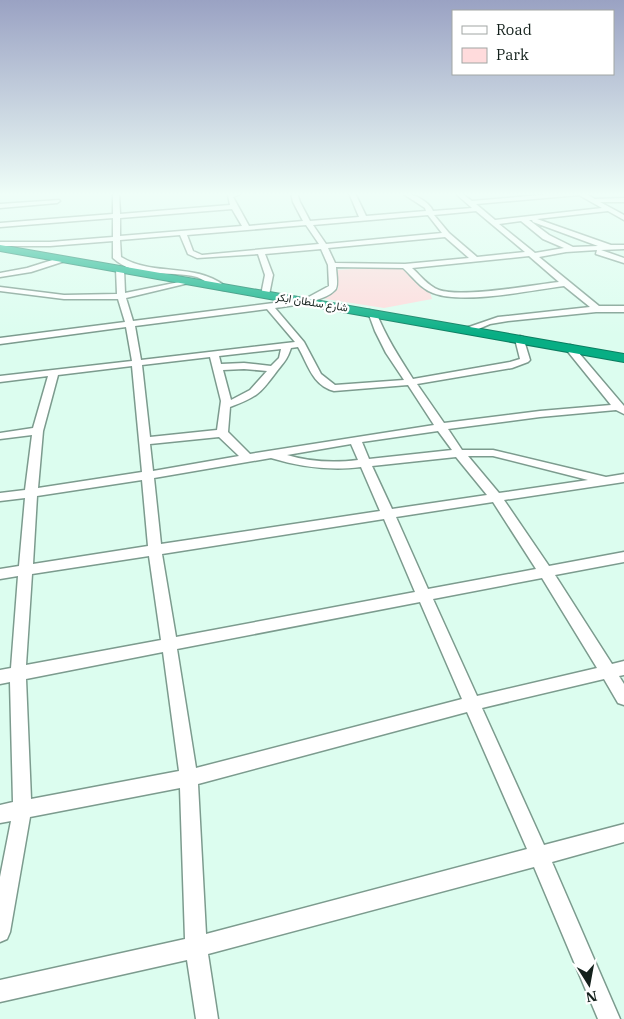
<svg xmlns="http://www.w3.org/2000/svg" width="624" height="1019" font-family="'IBM Plex Serif',Vazirmatn,serif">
	<rect width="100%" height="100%" fill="#dcfdef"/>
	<path fill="#ffdbdc" d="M382 267C387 267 393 266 398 267 411 270 430 285 432 299L384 308 325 299V296L338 289 337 270Z"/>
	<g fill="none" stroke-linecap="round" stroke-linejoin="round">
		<g stroke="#7c9b8e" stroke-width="3">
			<path id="minor" d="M113 193H119L120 214 230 205 228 195 242 193 233 197 249 226 303 221 293 202 291 193H297L300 202 310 221 359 217 349 193H355L366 216 426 211 425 208 402 193C412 193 429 201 433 211L472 208 455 193H461L472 201 564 193H584L595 199 624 198V202H600L624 215V220L608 211 537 219 611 245H624V249L601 250 624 258V263L596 254 597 250 566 252 539 257 599 306H624V312H596L508 321 490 324 469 333 465 330 466 328 498 317 590 307 564 286C531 290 464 305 433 293 421 289 412 276 403 268L336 267C336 273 339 286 335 290 324 302 291 306 275 308L304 342 321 374 335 385 404 380 386 353 375 331 368 312 369 310 376 312C386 337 399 357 413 379L510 362 520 359 515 339 520 336 523 337 530 360 528 362 512 368 417 384 444 423 540 411 611 405 565 348 570 345 573 346 624 406V414L616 410 540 417 448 429 462 450H493L606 477 624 474V482L504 500 549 566 624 552V562L555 575 612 664 624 661V675L619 676 624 684V705L618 703 604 679 482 708 544 845 624 824V842L552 862 620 1019H598L534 867 208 954 218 1019H196L187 960 0 1002V980L185 939 180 788 30 817 10 932 7 939 0 942V877L11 821 0 823V805L13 802 10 682 0 684V670L11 668 18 576 0 579V569L19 566 25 498 0 501V493L25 490 32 435 0 439V433L33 428 48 376 0 382V376L132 361 126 327 0 344V338L125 322 118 299H64L0 291V287L64 295 117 294 116 269 120 267 124 269 125 293 189 280 193 282 126 298 133 321 305 299 329 286 328 265 321 249 265 254 273 275 269 295 265 297 261 295 265 275 258 254 197 258 188 254 180 235 120 240 121 257C153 277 194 262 225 286V290C216 291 206 280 197 277 170 270 135 279 113 258V241L50 246H0V242H50L113 237V218L0 227V223L113 214ZM579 195 602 208 495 220 476 204ZM232 209 242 226 120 236V218ZM476 211 525 252 477 257 449 233 434 215ZM428 215 442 233 326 244 313 225ZM529 220H532L533 222 598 246 573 247 549 235ZM521 221 543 239 564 248 535 253 499 224ZM306 225 319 244 202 255 193 251 187 235ZM445 237 469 258 405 264 335 263 328 248ZM529 256 559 282C532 285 462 298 439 290 428 286 420 275 412 268ZM267 309 295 342 141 360 135 326ZM298 347C308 364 312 385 334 391L408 385 434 425 250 454 228 432 230 407C257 397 260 394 277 371 284 362 287 360 291 348ZM281 349 279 358 271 366 244 363 221 364 219 356ZM210 357 221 401 217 430 150 437 142 365ZM132 366 142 472 38 488 43 431 58 375ZM244 369 267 371 250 390 231 400 223 370ZM438 431 452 450 369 459 362 442ZM219 437 239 456 153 471 150 444ZM351 444 358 460C334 463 310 462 287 455ZM468 456H493L588 480 499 493ZM456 457 487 495 392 509 372 466ZM271 458C301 467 329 471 361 467L380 511 161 544 154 478ZM142 480 148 546 33 564 37 496ZM493 502 536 569 428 589 396 517ZM384 519 415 592 176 637 162 554ZM149 556 161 640 26 665 32 574ZM542 578 597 668 477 696 433 599ZM420 602 462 699 196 768 177 649ZM163 652 179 771 31 799 26 679ZM467 712 527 849 206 934 198 784Z
				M59 200 60 201 57 203 0 208V204Z
				M62 257 66 259 65 261 31 272 0 277V273L27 268Z"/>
		</g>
		<g stroke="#0c7d60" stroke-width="2">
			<path id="highway" d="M0 245 624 354V362L0 251Z"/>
		</g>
		<use href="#minor" fill="#fff" fill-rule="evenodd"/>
		<use href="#highway" fill="#07ae84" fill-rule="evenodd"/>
	</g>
	<linearGradient id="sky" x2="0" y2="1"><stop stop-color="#9aa2c3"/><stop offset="0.58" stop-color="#effef8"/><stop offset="1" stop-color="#effef8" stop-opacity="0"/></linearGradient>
	<rect width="624" height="335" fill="url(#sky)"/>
	<g text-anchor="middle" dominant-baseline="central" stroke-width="4.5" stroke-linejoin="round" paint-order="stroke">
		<g font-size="11" fill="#14211c" stroke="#fff">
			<text transform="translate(312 302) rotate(9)">شارع سلطان ابكر</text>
		</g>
	</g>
	<rect x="452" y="10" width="162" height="65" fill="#ffffff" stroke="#a1a6a4"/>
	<rect x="462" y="26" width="25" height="8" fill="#ffffff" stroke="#a1a6a4"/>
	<text x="496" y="35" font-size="15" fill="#14211c">Road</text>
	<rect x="462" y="48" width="25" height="15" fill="#ffdbdc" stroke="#a1a6a4"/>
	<text x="496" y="60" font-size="15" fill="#14211c">Park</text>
	<g transform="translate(589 984) rotate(169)" stroke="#ffffff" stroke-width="4" paint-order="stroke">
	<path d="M0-4L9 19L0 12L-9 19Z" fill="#14211c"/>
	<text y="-8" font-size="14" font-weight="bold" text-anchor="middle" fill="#14211c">N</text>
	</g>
</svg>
